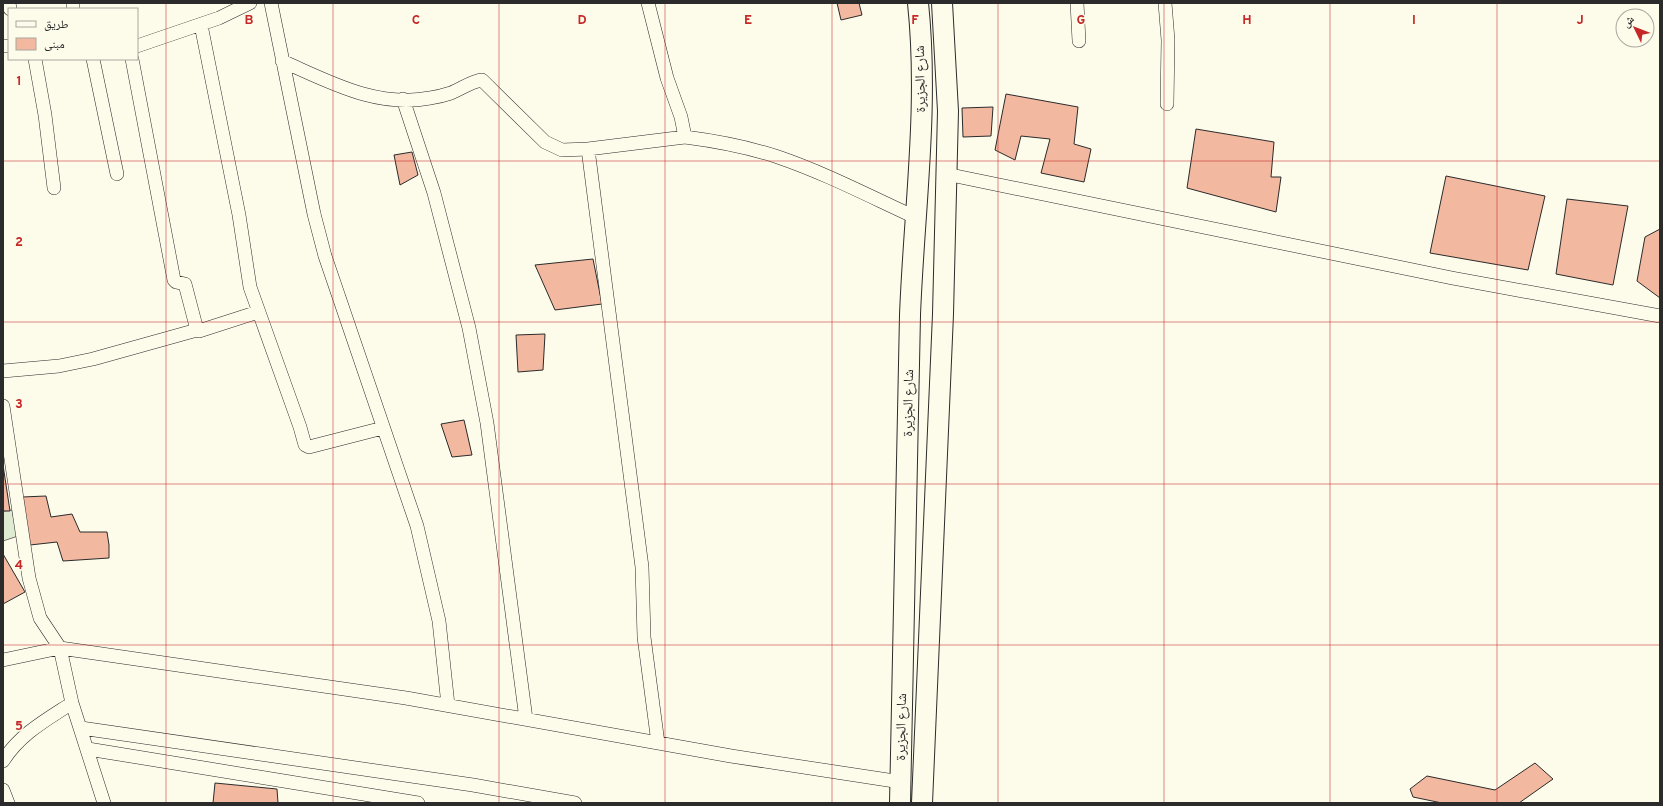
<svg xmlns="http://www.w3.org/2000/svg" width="1663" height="806" font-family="Overpass,'Noto Naskh Arabic',sans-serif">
	<rect width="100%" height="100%" fill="#fdfbea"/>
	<path fill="#deebd1" stroke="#74746e" d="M3 509 4 511 12 510 18 536 3 541Z"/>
	<path fill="#f2b8a0" stroke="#2b2b2b" d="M837 3H859L862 15 841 20Z
		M1006 94 1078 107 1074 144 1091 149 1084 182 1041 173 1050 139 1021 136 1015 160 995 150Z
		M993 107 991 136 963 137 962 108Z
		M1196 129 1274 142 1271 177H1281L1276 212 1187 188Z
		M412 152 418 175 400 185 394 155Z
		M1446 176 1545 196 1528 270 1430 253Z
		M1567 199 1628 206 1613 285 1556 274Z
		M1660 229V298L1637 281 1645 237Z
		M593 259 602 304 555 310 535 265Z
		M545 334 543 370 518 372 516 335Z
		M464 420 472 455 452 457 441 424Z
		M3 465 10 511H4L3 509Z
		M46 496 51 517 72 514 80 532H107L109 545V558L63 561 57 542 30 545 22 497Z
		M3 554 25 592 3 604Z
		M1535 763 1553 779 1519 803H1442L1413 797 1410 789 1427 776 1495 790Z
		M215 783 277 789 278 803H213Z"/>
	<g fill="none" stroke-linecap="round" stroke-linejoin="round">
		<g stroke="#2b2b2b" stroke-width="14">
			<path id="street" d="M9 3 10 9
				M271 3 314 214 325 256 417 526 439 621 448 705
				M648 3 667 78 681 117 685 137C716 141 748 147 778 157 825 173 871 197 917 218
				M1077 3 1079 41
				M1165 3 1168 40 1167 104
				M73 9V3
				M201 25 239 215 250 287 300 427 305 445 309 447 383 428
				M3 46H9
				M137 46 219 18 250 3
				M35 59 45 115 54 188
				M93 59 117 174
				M132 59 174 280 176 282 185 284 197 330 199 331 258 312
				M282 61C330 82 376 108 430 98 437 97 445 95 451 93 461 89 472 81 482 80L545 142 562 150 588 149 685 137
				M403 99 434 193 469 328 487 423 526 719
				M588 149 642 567 644 637 658 743
				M946 174 1452 278 1660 316
				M3 371 59 366 93 359 197 330
				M3 406 29 578 40 618 60 648 72 703 104 803
				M3 660 60 648 406 698 731 756 901 782
				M81 728 473 785 575 803
				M88 749 418 803
				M3 761C20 734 46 720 72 703
				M3 790 8 803"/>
		</g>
		<g stroke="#2b2b2b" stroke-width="22">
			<path id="primary" d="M900 803 910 315C914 211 929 107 918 3
				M922 803 943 314 948 111 942 3"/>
		</g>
		<use href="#street" stroke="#fdfbea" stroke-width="13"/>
		<use href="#primary" stroke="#fdfbea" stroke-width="20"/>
	</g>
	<path fill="none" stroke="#c62828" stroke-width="1" stroke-opacity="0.55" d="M166 3V803M333 3V803M499 3V803M665 3V803M832 3V803M998 3V803M1164 3V803M1330 3V803M1497 3V803M3 161H1660M3 322H1660M3 484H1660M3 645H1660"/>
	<g text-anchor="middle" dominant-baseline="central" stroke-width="3" stroke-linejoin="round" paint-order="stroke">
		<g font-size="14" fill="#2b2b2b" stroke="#fdfbea">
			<text transform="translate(921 79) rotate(-91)">شارع الجزيرة</text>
			<text transform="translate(909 403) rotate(-89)">شارع الجزيرة</text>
			<text transform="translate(902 727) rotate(-89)">شارع الجزيرة</text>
		</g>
	</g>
	<g font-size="13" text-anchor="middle" font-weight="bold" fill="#c62828" stroke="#fdfbea" stroke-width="3" stroke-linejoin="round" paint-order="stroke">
		<text x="249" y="24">B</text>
		<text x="416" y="24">C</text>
		<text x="582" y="24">D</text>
		<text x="748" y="24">E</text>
		<text x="915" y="24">F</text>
		<text x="1081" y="24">G</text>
		<text x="1247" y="24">H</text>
		<text x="1414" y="24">I</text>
		<text x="1580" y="24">J</text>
		<text x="19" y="85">1</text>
		<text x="19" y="246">2</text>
		<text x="19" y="408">3</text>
		<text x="19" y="569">4</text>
		<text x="19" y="730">5</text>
	</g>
	<rect width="1663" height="806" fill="none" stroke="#2b2b2b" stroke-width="8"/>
	<rect x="8" y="8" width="130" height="52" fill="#fdfbea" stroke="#a9a89e"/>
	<rect x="16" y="21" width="20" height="6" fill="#fdfbea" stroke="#a9a89e"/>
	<text x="44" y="28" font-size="12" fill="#2b2b2b">طريق</text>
	<rect x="16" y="38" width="20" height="12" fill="#f2b8a0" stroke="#a9a89e"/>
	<text x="44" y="48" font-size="12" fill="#2b2b2b">مبنى</text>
	<g transform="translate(1635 28) rotate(313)"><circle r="19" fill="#fdfbea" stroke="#a9a89e"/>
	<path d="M0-3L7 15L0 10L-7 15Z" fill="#c62828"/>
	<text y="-6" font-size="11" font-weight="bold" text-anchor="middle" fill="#2b2b2b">ش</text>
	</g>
</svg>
